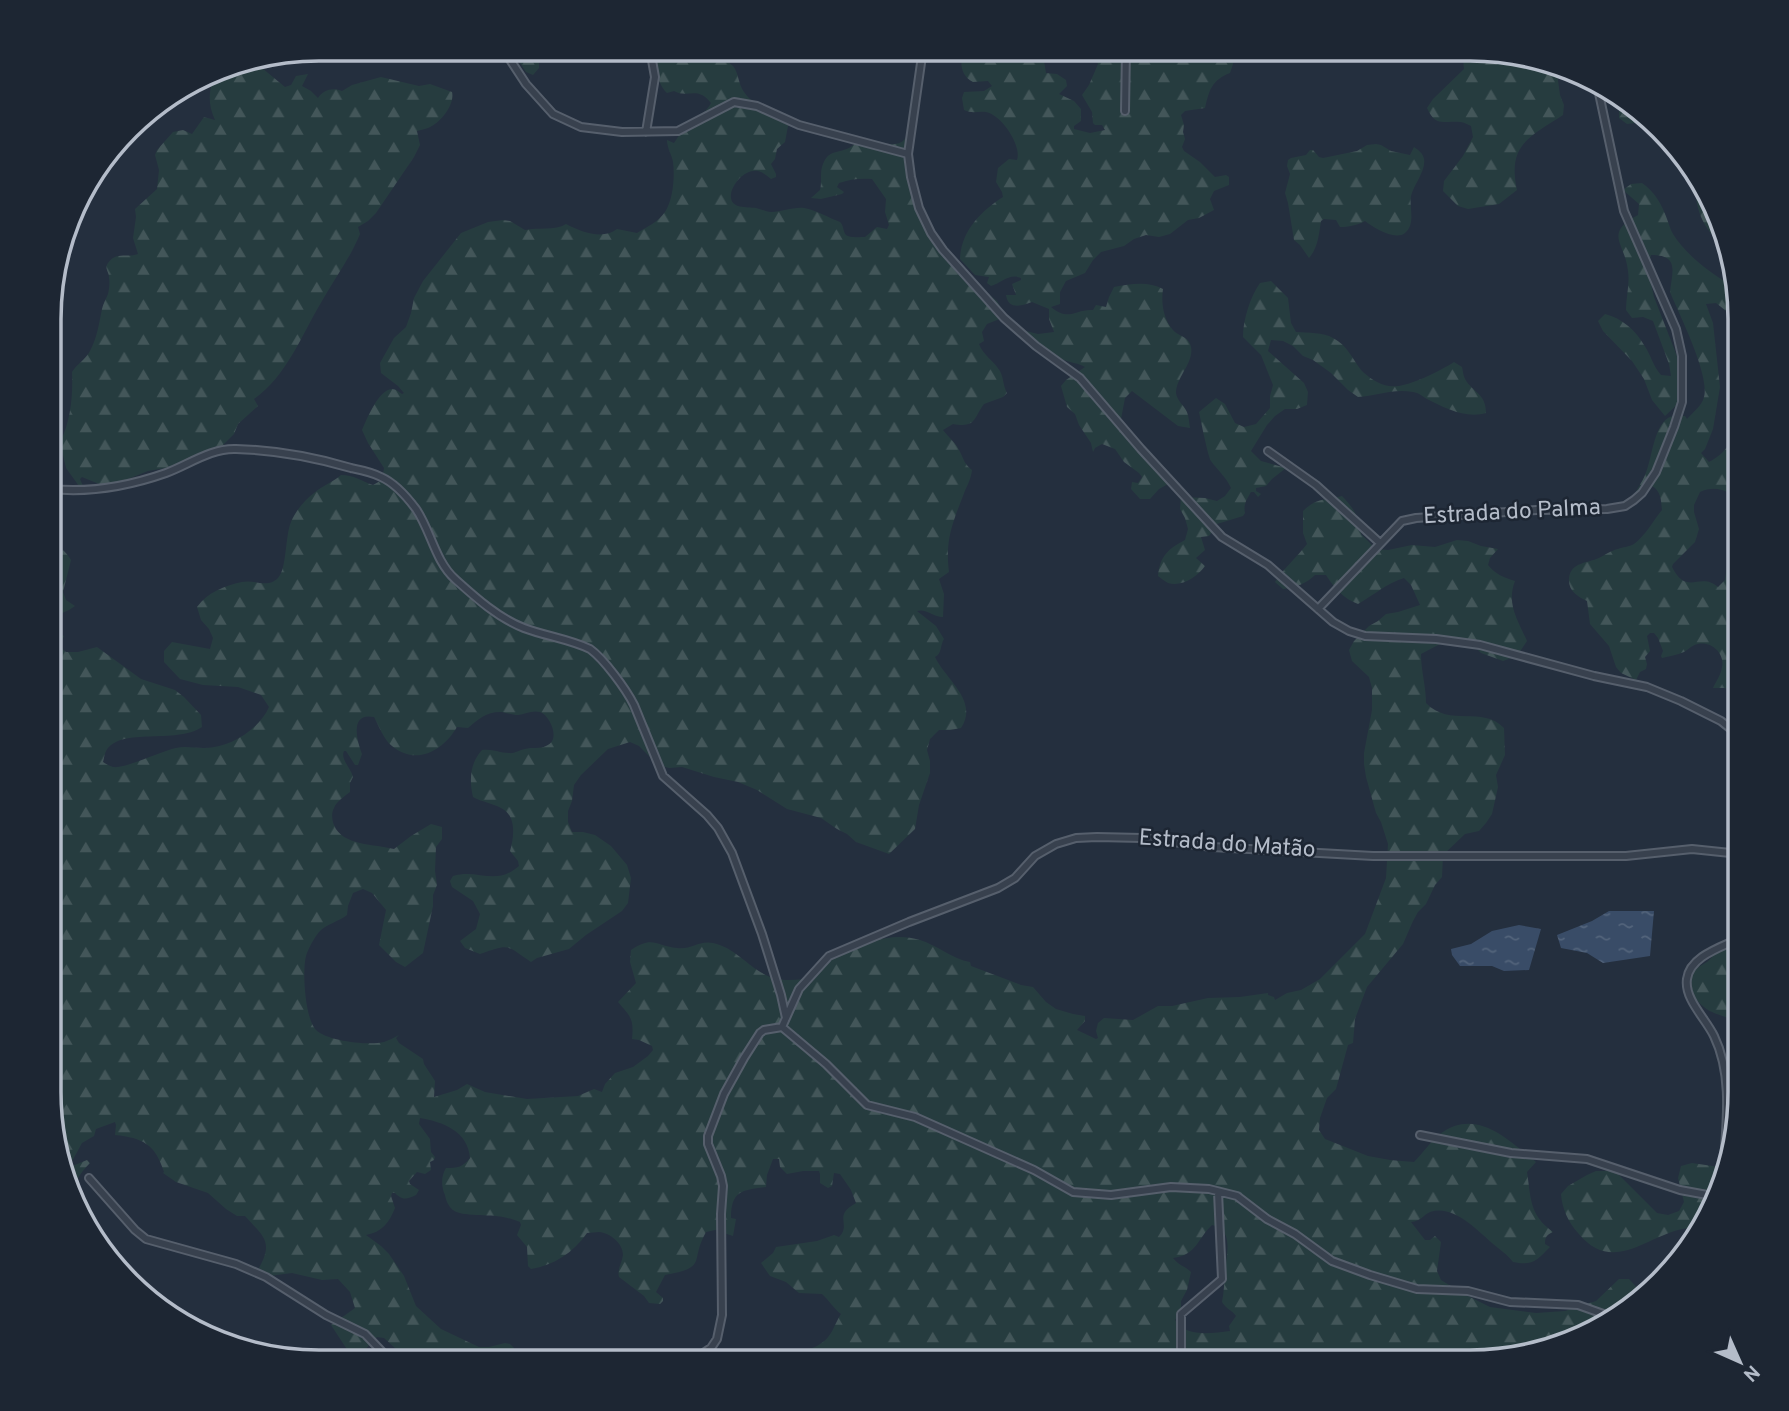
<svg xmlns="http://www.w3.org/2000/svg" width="1789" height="1411" font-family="Overpass,sans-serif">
	<defs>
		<pattern id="forest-firs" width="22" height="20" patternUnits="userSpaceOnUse" patternTransform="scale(1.75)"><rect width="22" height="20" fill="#263c3f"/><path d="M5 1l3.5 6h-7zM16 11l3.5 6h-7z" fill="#435659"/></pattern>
		<pattern id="water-ripples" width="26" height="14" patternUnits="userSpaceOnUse" patternTransform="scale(1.75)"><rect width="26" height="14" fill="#394c67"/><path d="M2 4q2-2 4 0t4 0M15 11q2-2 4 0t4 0" fill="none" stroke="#53647b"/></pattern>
	</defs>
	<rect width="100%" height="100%" fill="#242f3e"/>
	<path fill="url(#forest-firs)" fill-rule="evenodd" d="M511 49H550L547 55 541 52 539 53V68L533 75 526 72Z
		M653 49H710C717 56 726 60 733 66 739 73 738 84 744 92 754 107 776 114 792 120L788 126 785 142 777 149 775 159 771 164 776 174V177L771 179C767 176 763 172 758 171 745 169 733 183 731 194 729 209 746 207 756 208 761 209 766 212 771 212 782 212 793 207 804 208 816 210 829 218 840 222 844 226 843 232 846 235 849 238 860 237 865 237L877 227 887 229 889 225 885 212 886 199 872 179C860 178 850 179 839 183L837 187 844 192 842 194 821 199 811 198 820 190C822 182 820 174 822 167 828 149 836 154 849 148 851 147 856 143 858 141 869 142 895 148 903 141 909 135 911 123 914 115L911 146 912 161 925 218 956 267 997 301 1004 313 1002 318 987 324 982 332 984 341 979 344C983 355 994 361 1000 371 1004 379 1003 386 1007 393L1003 397 984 404C973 419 976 428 953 424L943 430C948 437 956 443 959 450 964 459 964 464 972 470 971 480 966 487 963 496 952 524 945 541 949 572L939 579 944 594 943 617C933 617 926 608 917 611L936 626 944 639C940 645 942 654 935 657 946 680 979 701 961 728L950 730H939L930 739 927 750 930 761V773L919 805 915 829 889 854 856 842 847 834 837 829 821 818 787 809 757 790 738 782 714 777 682 767 669 768 658 765 639 746 630 742 608 749 581 775 574 785 572 801 568 811V822L572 832H583L595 835 611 846 627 865 631 878 628 903 622 911 586 935 569 949 537 958 531 962C505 944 510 944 480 954L465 948 460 941 476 929 480 914 473 901 452 887 450 881 453 876C478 868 495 887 519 866L518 861 510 851C514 837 517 816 501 808 492 803 482 802 473 797 469 780 470 763 482 750 494 749 499 753 509 753 514 754 519 750 525 749 532 747 540 749 546 746 561 741 551 716 540 712 532 710 525 714 518 715 513 715 507 713 502 712 488 711 478 719 468 728L457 727C443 751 416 766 392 746 384 740 379 726 374 717 349 712 357 741 362 754L358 765H355L346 751H344C340 759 351 768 353 777L350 783V792C345 796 336 802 334 808 331 813 332 820 334 825 342 846 375 844 394 849L411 836 431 824 442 827V839L436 847 435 871 437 885 433 895V906L423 953 405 967 396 962 379 945 386 910 372 893 363 889 353 893 348 906 347 915C338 922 326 924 319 932 314 938 308 949 306 956 302 971 305 1019 316 1030 327 1041 369 1046 384 1042 389 1040 394 1038 399 1035L396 1038 399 1043 423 1059 424 1064 435 1081 434 1097 457 1090 467 1084 485 1092 527 1099 578 1096 594 1089 602 1092 605 1084 615 1073 633 1067 648 1056 653 1050 652 1046 639 1040 632 1039C634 1019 631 1017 618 1002L636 983 630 962 631 950C653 935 656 946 677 948 691 950 699 940 713 943 737 948 751 971 773 978 787 982 802 979 816 978 818 970 824 960 831 956 835 953 841 952 846 950 869 941 895 932 920 940 937 945 952 959 970 962L971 966 1021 985 1033 987 1046 1002 1056 1009 1073 1014 1085 1016V1021L1077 1030 1096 1039 1098 1038 1096 1031 1098 1023 1104 1018 1133 1020 1158 1006H1172L1208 998 1240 997 1268 993V995L1274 997 1275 1000 1287 993 1301 990 1320 979 1365 934 1386 878 1388 844 1381 822 1376 813 1366 777 1364 764V753L1372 710V688L1369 677 1352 661 1349 650 1354 641 1369 626 1378 621 1386 614 1398 612 1420 605 1411 585 1404 578C1387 583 1374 595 1358 604 1344 599 1334 588 1326 575H1315C1306 584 1296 587 1283 589L1275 582C1284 568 1297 557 1307 544L1303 533V511C1318 497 1324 501 1342 496 1352 506 1361 519 1361 534L1376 549 1388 550 1412 545 1435 547 1457 540 1468 541 1481 546 1498 549 1490 558 1488 565C1494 573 1504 578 1515 581 1506 604 1518 620 1527 641L1521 650 1514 657 1503 661 1481 653 1472 644 1450 640 1440 644 1421 654C1421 671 1426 686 1426 703 1450 728 1482 705 1504 728L1505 755 1496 775 1498 787 1492 814 1486 823 1479 831 1465 834 1443 855 1442 877 1435 885 1426 904 1418 912 1413 921 1403 944 1367 987 1355 1019 1353 1043 1348 1045 1336 1089 1327 1098 1320 1118 1319 1130 1325 1139 1368 1156 1390 1160 1414 1162C1423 1153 1430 1142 1440 1134 1477 1107 1508 1140 1536 1162L1527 1172C1531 1198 1529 1215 1553 1232 1547 1235 1545 1236 1545 1244L1550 1247C1536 1261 1533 1266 1513 1262 1507 1254 1500 1250 1492 1243 1477 1230 1453 1204 1430 1212 1422 1216 1421 1221 1411 1222L1425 1240H1430L1435 1236 1441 1242 1437 1271 1441 1280 1462 1293 1490 1307 1536 1313 1565 1311 1596 1301 1619 1279H1629L1642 1293 1574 1341 1470 1362H1188L1180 1358 1177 1359V1362H795C799 1345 805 1352 817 1346 833 1337 832 1328 841 1314 834 1309 829 1300 822 1294L799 1293 786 1282 770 1276 761 1263 773 1253 776 1247 817 1241 834 1235 839 1237C852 1224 832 1216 856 1203L851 1190 840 1174 834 1173 832 1186 828 1188 820 1183V1174L819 1171H803L787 1174 780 1167 779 1159H773L767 1175 766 1187C743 1190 731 1190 731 1218L736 1219 733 1236 715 1230 706 1232C689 1262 709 1267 665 1275L656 1292 663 1298V1301L660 1304 649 1303 644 1296 619 1277C617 1269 622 1263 623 1255 623 1243 610 1233 599 1232 595 1232 591 1233 587 1233 573 1253 554 1265 531 1269L528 1266 527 1247 517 1235 521 1225 520 1222C514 1220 509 1218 503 1217 490 1214 462 1217 453 1210 448 1206 446 1200 445 1195 441 1186 441 1176 446 1168 458 1168 463 1167 470 1158 468 1131 443 1122 420 1118L419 1124 430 1139 431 1152 435 1157 434 1160 430 1162 431 1170 425 1174 417 1172 409 1181 410 1184 419 1190 416 1195C407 1199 403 1201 395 1193H392L391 1196 395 1208C389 1223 382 1232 366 1235L381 1246 389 1254 404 1276 416 1306 441 1329 479 1347H489L505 1343 510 1344 514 1348V1362L409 1361 384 1338 377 1337 359 1356 352 1357 331 1325 335 1323 333 1320 341 1318 355 1308 350 1292 338 1279 322 1280 292 1273 269 1276 262 1272 259 1268C274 1241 263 1236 245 1216H237L226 1209 208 1193 176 1182 163 1173 164 1172C155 1144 143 1138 115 1135L116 1125 115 1122 96 1129 94 1136 82 1143 70 1165V1167L87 1160 90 1163C73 1180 71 1191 78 1213L77 1211 50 1110 51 638 60 634 64 636 59 646 66 652H78L97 647 141 679 175 690 184 697 201 715 202 727C175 745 121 726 106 751 104 755 104 759 103 762 104 763 112 767 113 767 125 769 161 751 176 748 185 746 194 748 203 748 228 749 259 730 269 707L261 695 238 687 203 685 180 679 164 662V651L172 642 210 649 213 638 209 629 201 620 197 607C208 592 224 586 242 582 255 579 267 589 278 578 287 569 285 536 291 522 295 511 306 499 314 493 323 485 332 483 341 475 354 475 361 481 373 485L382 480 384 468 368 443 362 430C367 419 378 390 392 389 396 389 399 392 402 394L404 393 398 386 381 373 380 363 394 338 406 327 411 313 414 298 423 281 461 233 488 222 503 220 510 221 525 230C538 227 555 231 566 224 581 232 603 240 617 229L637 233C647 227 658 222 665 212 673 200 675 177 673 162 672 155 667 148 667 140L674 143C678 137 683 129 689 124 697 117 706 113 711 103 697 85 688 99 674 91L667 93C656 83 656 64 653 49ZM1212 1225C1236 1230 1225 1258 1225 1274 1224 1284 1224 1292 1222 1302 1226 1309 1232 1310 1236 1316L1229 1326 1230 1331C1212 1333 1186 1338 1175 1320L1181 1311V1301L1187 1290 1191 1272C1185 1266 1178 1265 1173 1258 1197 1255 1197 1239 1212 1225Z
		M963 49H1036L1044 61 1046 73 1057 74 1066 80 1067 86 1059 94 1074 101 1081 109V121L1074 126V129L1090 133 1105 130 1102 125H1095L1093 123 1092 112 1082 95 1089 85 1098 64 1092 49H1232L1233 64 1230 73C1212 80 1209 90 1205 108L1185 111 1181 115 1184 125 1183 132 1185 139 1182 147 1184 151 1200 162 1215 177 1226 175 1229 177V185L1214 191 1210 199 1214 210 1199 218 1188 220 1170 234 1159 237 1146 235 1134 239 1124 246 1101 252 1093 260 1085 273 1066 281 1060 292V304L1051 307C1069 322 1075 309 1093 310L1096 305 1106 307 1109 297 1114 287C1131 284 1148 281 1163 289 1161 302 1163 319 1173 330 1179 337 1189 336 1191 347 1194 363 1176 377 1176 393 1177 401 1184 405 1187 412 1189 417 1189 423 1190 428L1178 426 1132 391 1125 398 1121 419 1127 428 1142 444 1146 454 1163 474 1168 484 1159 489 1150 499H1140L1131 489 1132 482 1138 483 1142 477 1139 473 1124 462 1115 449 1102 444 1095 448 1093 452 1091 443 1079 425 1075 414 1067 407 1061 386 1066 380 1085 367C1079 363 1071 363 1064 360 1050 354 1038 343 1027 333L1026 331 1038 334 1054 332 1049 319V309L1032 302C1022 306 1008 310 1006 295H1016L1012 284 1021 280V278C1009 273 1002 283 991 286L987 283 989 277 975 275 960 259C961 231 981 211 1003 197L1002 192 996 182 998 168 1009 159 1017 160C1022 146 1002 115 986 112 978 111 972 114 964 110L962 98 964 92 984 91 992 86 988 81 973 82C960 75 960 63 963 49Z
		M1455 50H1487L1546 63 1557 73 1560 95 1564 105 1563 115C1530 137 1507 144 1517 190L1499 204 1468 209 1458 206 1443 191 1444 181 1463 156 1473 137 1471 126C1469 125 1463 122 1461 122 1443 120 1436 128 1427 108L1433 99 1464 69 1463 59Z
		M249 61 256 63 285 87 291 85 296 76 308 74 302 86 311 91 318 98C323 90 333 87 342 91L352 85 381 77 419 86 430 84 452 92C455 104 441 123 428 128 425 129 421 130 417 131L420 145 414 157 376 213 368 221 358 227 360 234C350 258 335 278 322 301 302 334 287 376 254 399L258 406 238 424 234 434 217 451 183 465 148 471 128 479 119 485 99 484 82 477 80 479 83 486H79L66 468 60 442C71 421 73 395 72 372 77 364 85 360 90 351 97 338 99 324 102 309 103 304 106 299 108 294 109 291 110 282 109 278 109 271 104 269 108 263 116 251 128 258 138 254L133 238 136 217 135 209 157 189 159 170 155 155 157 150 173 132 183 130 192 134 204 117 215 120C207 102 209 91 215 73L232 63Z
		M1619 98 1648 116 1652 121 1627 124 1619 118Z
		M1376 144 1381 145 1391 151 1410 155 1414 147C1418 150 1423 153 1424 159 1426 171 1414 184 1411 196 1409 207 1416 224 1405 233 1395 241 1374 228 1365 221 1358 225 1348 227 1340 227L1336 220 1324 219 1321 221C1319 234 1318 248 1309 258L1300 245 1294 240 1288 203 1285 193 1290 174 1287 166 1288 160 1291 158 1306 155 1310 150H1313L1319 157 1323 158 1357 151 1367 145Z
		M1695 178 1712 200 1724 248C1701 225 1695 210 1695 178Z
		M1642 183C1654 191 1662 204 1667 219 1669 224 1670 229 1673 234 1685 254 1712 275 1732 285L1740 319V322L1716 303 1706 304 1713 323 1720 387 1713 429 1705 449 1701 453 1709 462C1727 453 1734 438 1740 420V503C1730 490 1715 485 1700 492L1694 505V512L1699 529 1695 542 1673 564 1672 567C1687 597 1700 571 1718 587L1725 580 1727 567 1734 551 1731 544 1740 537V709L1734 704 1729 690 1725 688H1713C1716 681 1721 675 1722 667 1725 654 1712 641 1698 644 1692 645 1689 649 1684 652 1677 655 1669 656 1662 658L1661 656 1663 651 1658 638 1654 633H1650L1647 636 1650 651 1645 657 1647 664 1646 669 1640 672 1636 680 1621 673 1616 667 1609 646 1590 624 1587 601C1577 596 1568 591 1569 578 1571 562 1588 563 1599 558 1605 555 1612 550 1618 549 1623 547 1629 547 1634 544 1645 536 1653 521 1662 510 1661 500 1661 491 1652 486L1634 496C1637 488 1642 483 1645 475 1652 460 1653 428 1668 418 1673 415 1680 416 1685 416L1687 419C1693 412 1702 406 1704 397 1710 375 1679 314 1670 292 1672 272 1680 255 1651 255 1647 269 1651 283 1654 297L1682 369 1680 402 1665 416 1652 400 1644 379 1632 361 1603 331 1598 321 1605 314C1622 318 1636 331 1644 345 1651 355 1653 366 1661 375L1671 376 1669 364 1653 321 1643 317 1632 318 1626 310C1626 297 1630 284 1628 271 1625 242 1603 234 1638 215L1639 204 1623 190 1631 184Z
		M1271 281 1288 298 1291 323 1296 332C1308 333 1323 332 1333 338 1347 345 1352 358 1361 370 1368 377 1379 385 1389 386 1406 389 1440 371 1454 362L1462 367C1463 371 1463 375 1465 379 1473 393 1486 393 1486 413 1466 419 1445 408 1427 399 1422 396 1419 393 1413 392 1394 388 1376 396 1358 397L1348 390 1331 373 1313 360 1303 356 1293 346 1283 341 1271 340 1268 351 1304 383 1308 392 1307 405 1297 409H1285L1275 416 1267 425 1251 451 1261 461 1286 468 1272 479 1266 486 1256 488V491L1261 494 1258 497 1254 492H1251C1247 499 1243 505 1245 513L1243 516 1217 524 1209 536 1201 537 1205 550 1196 558 1205 566C1197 577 1182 587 1168 583 1164 581 1161 578 1158 576 1160 556 1168 549 1185 540L1188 529 1185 518 1180 509 1181 497 1205 498 1217 501 1225 496 1231 488C1225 475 1218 471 1211 461 1208 457 1201 421 1199 412L1216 398 1225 404 1235 423 1244 427 1256 424 1270 408V396L1273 385 1261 355 1243 337C1243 320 1250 297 1260 283Z
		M51 536H53C58 547 65 550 71 560L63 592 66 600 75 606 69 610 51 618Z
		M1740 931 1739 1023C1728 1016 1713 1015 1704 1007 1693 999 1687 985 1694 972 1697 967 1702 965 1707 962 1718 952 1727 939 1740 931Z
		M1692 1163 1726 1168 1719 1196 1699 1228C1692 1228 1685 1228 1678 1230 1642 1240 1611 1273 1578 1233 1568 1222 1562 1208 1561 1194L1568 1186 1587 1175 1596 1171H1609L1618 1174 1657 1213 1668 1215 1679 1211 1684 1202 1678 1178 1681 1166Z"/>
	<path fill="url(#water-ripples)" d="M1609 911H1654L1650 956 1603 963 1587 953 1561 948 1557 935 1592 921Z
		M1519 925 1541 929 1529 970 1504 971 1492 966H1460L1452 955 1451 949 1471 944 1492 931Z"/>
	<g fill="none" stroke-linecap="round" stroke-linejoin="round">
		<g stroke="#565f6c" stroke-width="10">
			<path id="street" d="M498 49 505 52 526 84 553 114 581 127 622 132 678 131 734 102 757 106 799 125 908 154
				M923 49 908 154 911 177 919 208 931 233 943 250 1004 318 1036 346 1080 378 1141 449 1222 537 1268 565 1333 622 1349 631 1365 636 1436 639 1480 645 1594 676 1647 687 1681 701 1721 721 1736 733 1740 738
				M1125 111 1126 49
				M646 132 655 77 650 49
				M1268 451 1316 485 1380 543
				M51 489C90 493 129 486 166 473 188 465 211 448 236 449 274 450 314 457 351 468 361 470 372 472 381 477 395 483 407 497 416 509 431 531 435 561 455 579 475 597 498 618 524 628 545 636 569 639 590 649 604 659 626 689 634 705L663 776 707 815 718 828 732 853 762 934 781 995 786 1018
				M1318 609 1402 521 1416 518 1537 510 1607 509 1625 506 1634 500 1642 493 1656 472 1674 427 1682 402V356L1676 329 1624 211 1597 84
				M782 1027 799 989 829 956 909 922 998 888 1015 878 1035 856 1056 844 1076 838 1097 837 1142 838 1212 847 1373 856H1626L1692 849 1740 854
				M782 1027 826 1064 867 1105 915 1117 1034 1170 1073 1192 1111 1195 1171 1187 1209 1189 1237 1196 1267 1219 1295 1234 1332 1261 1370 1275 1417 1289 1468 1291 1510 1302 1578 1305 1609 1316
				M1420 1135 1511 1153 1587 1159 1680 1190 1718 1197
				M89 1178 135 1230 146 1239 236 1264 266 1277 326 1315 365 1334 391 1361
				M1723 1179C1725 1132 1735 1079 1714 1036 1706 1019 1684 999 1687 979 1690 956 1722 947 1740 938
				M690 1362 711 1348 717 1339 722 1315 721 1214 723 1186 721 1176 708 1144V1136L724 1094 744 1058 760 1033 764 1030 782 1027
				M1181 1362V1314L1222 1279 1218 1192"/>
		</g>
		<use href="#street" stroke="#38414e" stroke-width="6"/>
	</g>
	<g text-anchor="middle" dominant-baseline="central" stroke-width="5" stroke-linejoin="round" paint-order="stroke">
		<g font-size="23" fill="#b4bcc9" stroke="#1d2633">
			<text transform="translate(1512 513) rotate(-3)">Estrada do Palma</text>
			<text transform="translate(1227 845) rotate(4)">Estrada do Matão</text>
		</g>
	</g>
	<path d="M0 0H1789V1411H0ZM319 61H1470A258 258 0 0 1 1728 319V1092A258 258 0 0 1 1470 1350H319A258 258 0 0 1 61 1092V319A258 258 0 0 1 319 61Z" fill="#1d2633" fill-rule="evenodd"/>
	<path fill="none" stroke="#b4bcc9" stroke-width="3.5" d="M319 61H1470A258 258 0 0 1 1728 319V1092A258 258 0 0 1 1470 1350H319A258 258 0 0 1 61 1092V319A258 258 0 0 1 319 61Z"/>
	<g transform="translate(1740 1362) rotate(135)" stroke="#1d2633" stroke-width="5" paint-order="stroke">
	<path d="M0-5L12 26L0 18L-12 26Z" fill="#b4bcc9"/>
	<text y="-10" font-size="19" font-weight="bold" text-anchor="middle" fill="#b4bcc9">N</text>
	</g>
</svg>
